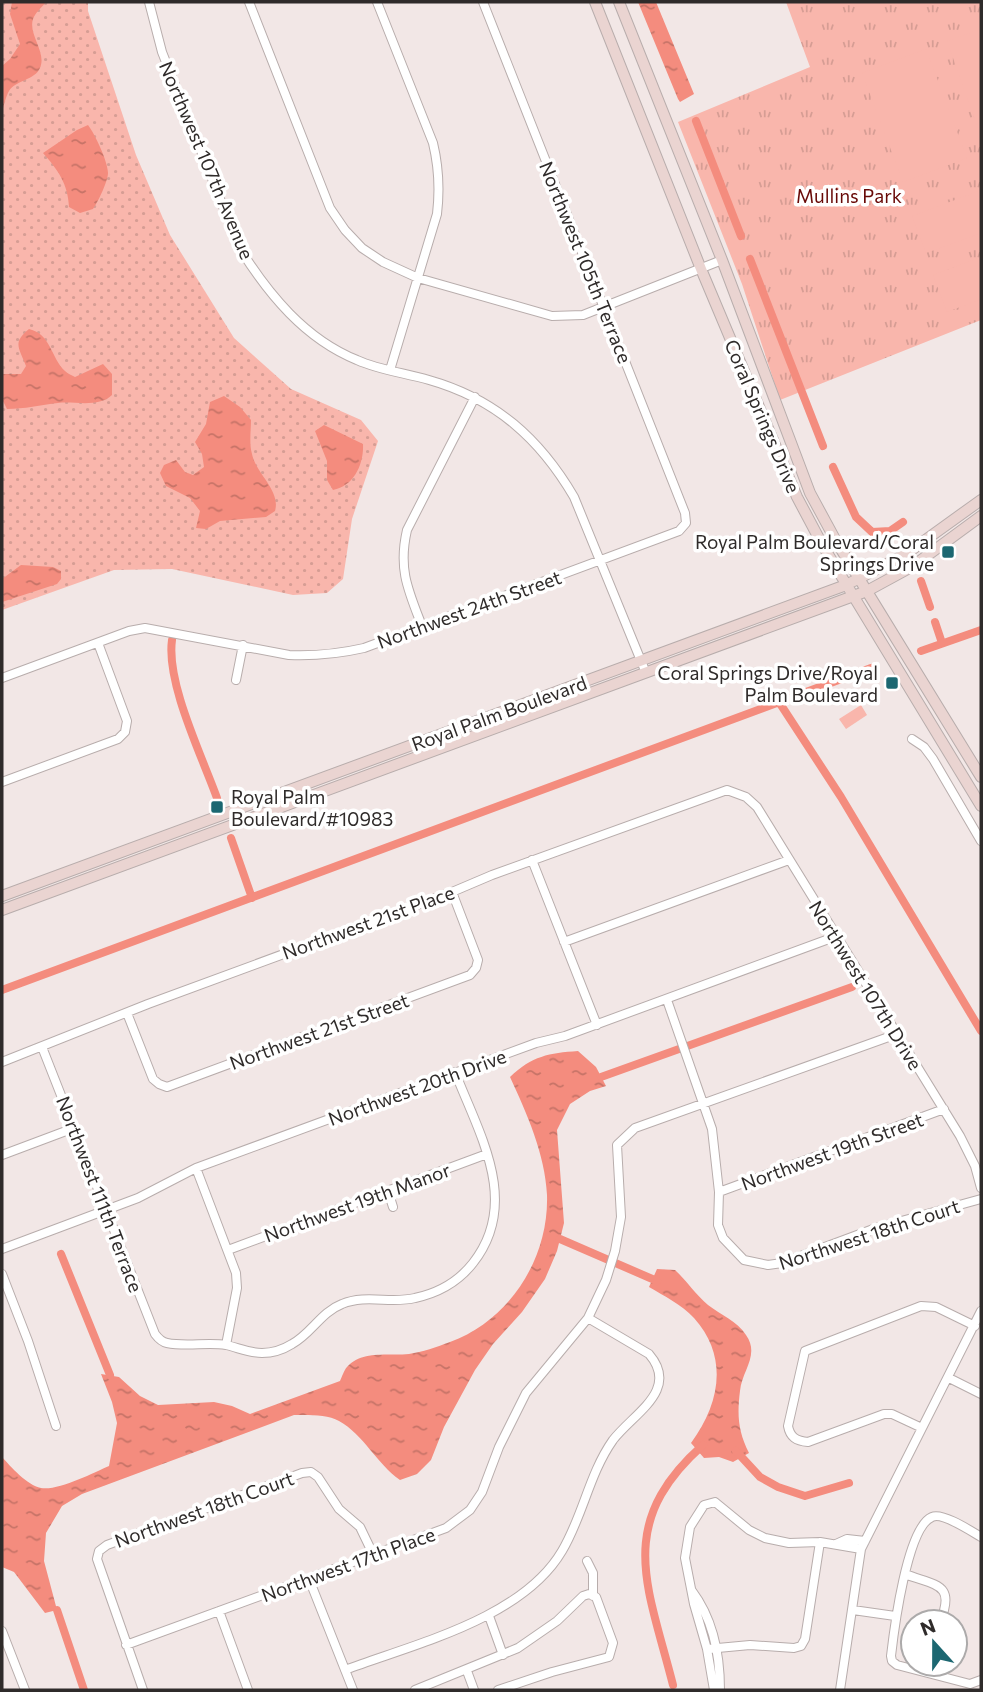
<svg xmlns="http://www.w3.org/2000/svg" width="983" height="1692" font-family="Commissioner,sans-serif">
	<defs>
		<pattern id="grass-dots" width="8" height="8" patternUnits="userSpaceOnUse" patternTransform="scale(1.75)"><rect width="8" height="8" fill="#f9b6ac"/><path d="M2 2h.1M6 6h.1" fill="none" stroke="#d69d94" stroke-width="1.8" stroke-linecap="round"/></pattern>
		<pattern id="park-tufts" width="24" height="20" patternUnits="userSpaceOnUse" patternTransform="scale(1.75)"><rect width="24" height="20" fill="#f9b6ac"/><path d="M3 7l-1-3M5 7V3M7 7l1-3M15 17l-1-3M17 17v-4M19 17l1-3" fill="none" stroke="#d69d94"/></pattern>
		<pattern id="water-ripples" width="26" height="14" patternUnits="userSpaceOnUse" patternTransform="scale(1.75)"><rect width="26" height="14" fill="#f48c7e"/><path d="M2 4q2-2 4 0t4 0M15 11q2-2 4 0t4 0" fill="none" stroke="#c67367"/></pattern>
	</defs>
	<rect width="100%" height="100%" fill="#f2e7e6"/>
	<path fill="url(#grass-dots)" d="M2 2H88V11L136 155 170 235 234 338 291 389 361 420 378 441 352 519 343 579 327 593 293 595 172 569 114 570 2 610Z"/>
	<path fill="url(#park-tufts)" d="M786 2H981V320L780 400 742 284 678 122 810 67Z"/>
	<path fill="#f9b6ac" d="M981 29V137L947 41Z
		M926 49 967 158 903 182 862 73Z
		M979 191 981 233 926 253 912 216Z
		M981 257V299L947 312 933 275Z
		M861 705 867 715 846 729 839 719Z"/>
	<path fill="url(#water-ripples)" d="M12 2H46C42 7 35 13 33 19 28 35 47 52 40 68 35 80 16 80 9 91 6 96 4 105 2 112V66L10 59 20 44 10 14Z
		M638 2H656L694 94 680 102 678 99Z
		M88 125C95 134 108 162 108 173 108 181 98 202 93 209L80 213 69 207C68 184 58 170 43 153L77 130Z
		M29 329C51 334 51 358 65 371 68 374 72 375 75 377L103 364 112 374V395C99 408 75 401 58 403 41 405 24 409 7 409L2 399V374H21L26 366C19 347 12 343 29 329Z
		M224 396 240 407 251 420C251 430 249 444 252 454 256 474 281 490 275 511L266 517 220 521 206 529 196 528 200 511 190 498 166 486 160 473 164 465 176 460 185 472 193 475 204 467 202 454 195 442 206 424 210 402Z
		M324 425 363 444C364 464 354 486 333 490L327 480V461L315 431Z
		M21 565 53 567 61 571V579L57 584 2 602V579Z
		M578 1051 596 1067 606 1086 590 1091 570 1104 557 1130 564 1223 557 1251 545 1279 522 1312 493 1344 475 1370 444 1427 431 1460 417 1474 400 1480C376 1463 364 1435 339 1421 327 1414 308 1415 294 1415L82 1494 62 1506 46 1533 44 1561 57 1610 45 1613 14 1572 2 1567V1457C11 1467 27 1485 41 1488 58 1491 93 1473 109 1466L117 1423 112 1402 101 1374 119 1377 140 1396 158 1405 214 1402 232 1406 250 1414 340 1381C342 1377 344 1370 347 1367 362 1350 389 1356 409 1354 422 1352 437 1347 450 1342 510 1320 549 1258 547 1195 545 1154 527 1114 510 1077 532 1056 549 1053 578 1051Z
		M657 1269 675 1270C687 1281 696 1295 708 1305 721 1315 737 1321 746 1335 760 1355 742 1370 740 1391 737 1415 738 1431 749 1453L733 1462 719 1457 704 1458 691 1443C720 1404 729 1357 694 1318 681 1304 664 1296 649 1287Z"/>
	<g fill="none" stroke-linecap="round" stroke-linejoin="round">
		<path stroke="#f48c7e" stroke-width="8" d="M696 121 741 236
			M750 259 823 446
			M833 467 856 517 872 532 890 531 903 522
			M921 581 930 607
			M935 622 942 643
			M172 640C166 683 202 756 217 798
			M921 651 981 630
			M779 702 841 797 981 1031
			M231 838 252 898
			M2 990 871 668
			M601 1077 852 987
			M560 1239 657 1281
			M61 1254 110 1375
			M736 1451 760 1477 778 1487 805 1496 849 1483
			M57 1610 84 1690
			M673 1685C648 1586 614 1524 703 1445"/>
		<g stroke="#b8adac" stroke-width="10">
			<path id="street" d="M149 2 162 52 239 247C268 294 305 339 357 360 379 370 405 373 429 380 496 399 540 439 574 497L646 673
				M249 2 330 208 345 230 362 248 383 262 418 278 552 316 583 315 722 260
				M377 2 433 143C439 168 440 189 437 214L390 370
				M422 626C408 590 398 569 407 530L475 397
				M2 678 129 631 145 628 289 655C315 656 338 654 364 648L679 531 686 523 685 513 483 2
				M236 680 243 645
				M912 739 924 747 933 759 981 841
				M2 782 118 739 125 732 127 721 98 643
				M532 860 597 1025
				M564 942 789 860
				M667 1000 712 1129 719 1192 718 1225 723 1238 744 1260 768 1265 782 1263 876 1228 981 1199
				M127 1013 153 1079 159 1084 167 1087 470 975 476 968 478 960 452 892
				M42 1047 155 1334C158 1338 162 1342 167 1343 186 1347 207 1342 226 1345 239 1348 249 1353 262 1353 272 1353 284 1349 292 1344 311 1334 321 1312 342 1304 366 1294 391 1304 415 1298 438 1293 459 1281 473 1263 521 1202 479 1134 455 1072
				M2 1062 148 1004 452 892 492 875 727 790 746 797 757 807 960 1136 975 1166 981 1188
				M2 1155 74 1128
				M196 1168 236 1273 237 1288 226 1345
				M388 1191 393 1207
				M719 1192 944 1109
				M2 1249 138 1198 196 1168 536 1043 565 1036 837 936
				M228 1250 487 1154
				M2 1274 28 1341 56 1426
				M949 1378 981 1394
				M922 1428 892 1414H884L808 1442C796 1441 790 1437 788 1426L805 1351 921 1306 936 1307 975 1326
				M981 1537C971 1531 942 1512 932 1517 907 1527 894 1630 891 1656L892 1661 897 1665 970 1684 981 1680
				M836 1544 847 1539 865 1541
				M587 1561 593 1573V1596
				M905 1574C936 1586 956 1583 940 1622
				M309 1579 353 1690
				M692 1591C713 1619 720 1656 720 1690
				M853 1610 895 1616
				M219 1611 248 1690
				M489 1616 503 1655
				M2 1631 25 1690
				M126 1645 446 1528 470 1510 482 1492 499 1447 526 1393 588 1318 606 1280 615 1251 621 1217 617 1145 635 1128 897 1034
				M707 1649 750 1645 794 1648 801 1646 805 1639 820 1542
				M345 1670C414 1644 522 1619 562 1551 583 1516 589 1474 613 1440 634 1413 680 1390 649 1354L588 1318
				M467 1671 474 1690
				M143 1690 97 1559 99 1551 107 1545 302 1473 311 1472 318 1477 339 1509 360 1527 373 1554
				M415 1690 518 1648 557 1621 583 1596 589 1594 596 1597 613 1643 609 1657 552 1672 498 1690
				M714 1690 707 1649 694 1604 685 1558 690 1527 704 1505 715 1502 749 1530 765 1538 789 1543 820 1542 861 1549
				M840 1690 861 1549 981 1311"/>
		</g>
		<g stroke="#b8adac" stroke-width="12">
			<path id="secondary" d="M595 2 701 269 797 497 823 546 981 806
				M619 2 722 260 810 493 836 541 981 777
				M2 896 846 585 906 554 981 500
				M2 910 867 591 913 566 981 516"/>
		</g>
		<use href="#street" stroke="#fff" stroke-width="8"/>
		<use href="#secondary" stroke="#ead4d1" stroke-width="10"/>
	</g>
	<g fill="#1c6771" stroke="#fff" stroke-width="2.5">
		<rect x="941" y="545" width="14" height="14" rx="3.5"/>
		<rect x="885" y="676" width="14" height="14" rx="3.5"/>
		<rect x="210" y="800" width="14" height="14" rx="3.5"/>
	</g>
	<g text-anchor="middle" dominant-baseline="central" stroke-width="7" stroke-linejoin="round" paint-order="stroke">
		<g font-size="19" fill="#2f2b2a" stroke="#fff">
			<text transform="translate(207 160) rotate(67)">Northwest 107th Avenue</text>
			<text transform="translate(586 262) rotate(68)">Northwest 105th Terrace</text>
			<text transform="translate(763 416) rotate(67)">Coral Springs Drive</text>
			<text transform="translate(469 609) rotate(-20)">Northwest 24th Street</text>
			<text transform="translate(499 713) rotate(-20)">Royal Palm Boulevard</text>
			<text transform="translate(368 922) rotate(-20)">Northwest 21st Place</text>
			<text transform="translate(866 985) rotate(58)">Northwest 107th Drive</text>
			<text transform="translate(319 1031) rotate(-20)">Northwest 21st Street</text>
			<text transform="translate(417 1087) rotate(-20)">Northwest 20th Drive</text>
			<text transform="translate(832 1151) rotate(-20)">Northwest 19th Street</text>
			<text transform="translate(100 1194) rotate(69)">Northwest 111th Terrace</text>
			<text transform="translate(357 1202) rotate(-20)">Northwest 19th Manor</text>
			<text transform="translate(869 1234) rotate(-18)">Northwest 18th Court</text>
			<text transform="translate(204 1509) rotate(-20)">Northwest 18th Court</text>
			<text transform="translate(348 1564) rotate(-20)">Northwest 17th Place</text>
		</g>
		<g font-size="19" fill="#680907" stroke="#fff">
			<text x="849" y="195">Mullins Park</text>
		</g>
		<g font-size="19" fill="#2f2b2a" stroke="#fff" text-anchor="end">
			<text x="934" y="541">Royal Palm Boulevard/Coral<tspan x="934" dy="22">Springs Drive</tspan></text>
			<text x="878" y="672">Coral Springs Drive/Royal<tspan x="878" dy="22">Palm Boulevard</tspan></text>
			<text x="231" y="796" text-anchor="start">Royal Palm<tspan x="231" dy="22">Boulevard/#10983</tspan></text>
		</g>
	</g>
	<rect width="983" height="1692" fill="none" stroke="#2f2b2a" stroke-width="7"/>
	<g transform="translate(934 1643) rotate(339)"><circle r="33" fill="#ffffff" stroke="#acaaaa" stroke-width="2"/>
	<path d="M0-5L12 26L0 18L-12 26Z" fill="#1c6771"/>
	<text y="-10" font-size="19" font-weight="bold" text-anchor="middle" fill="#2f2b2a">N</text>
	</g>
</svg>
